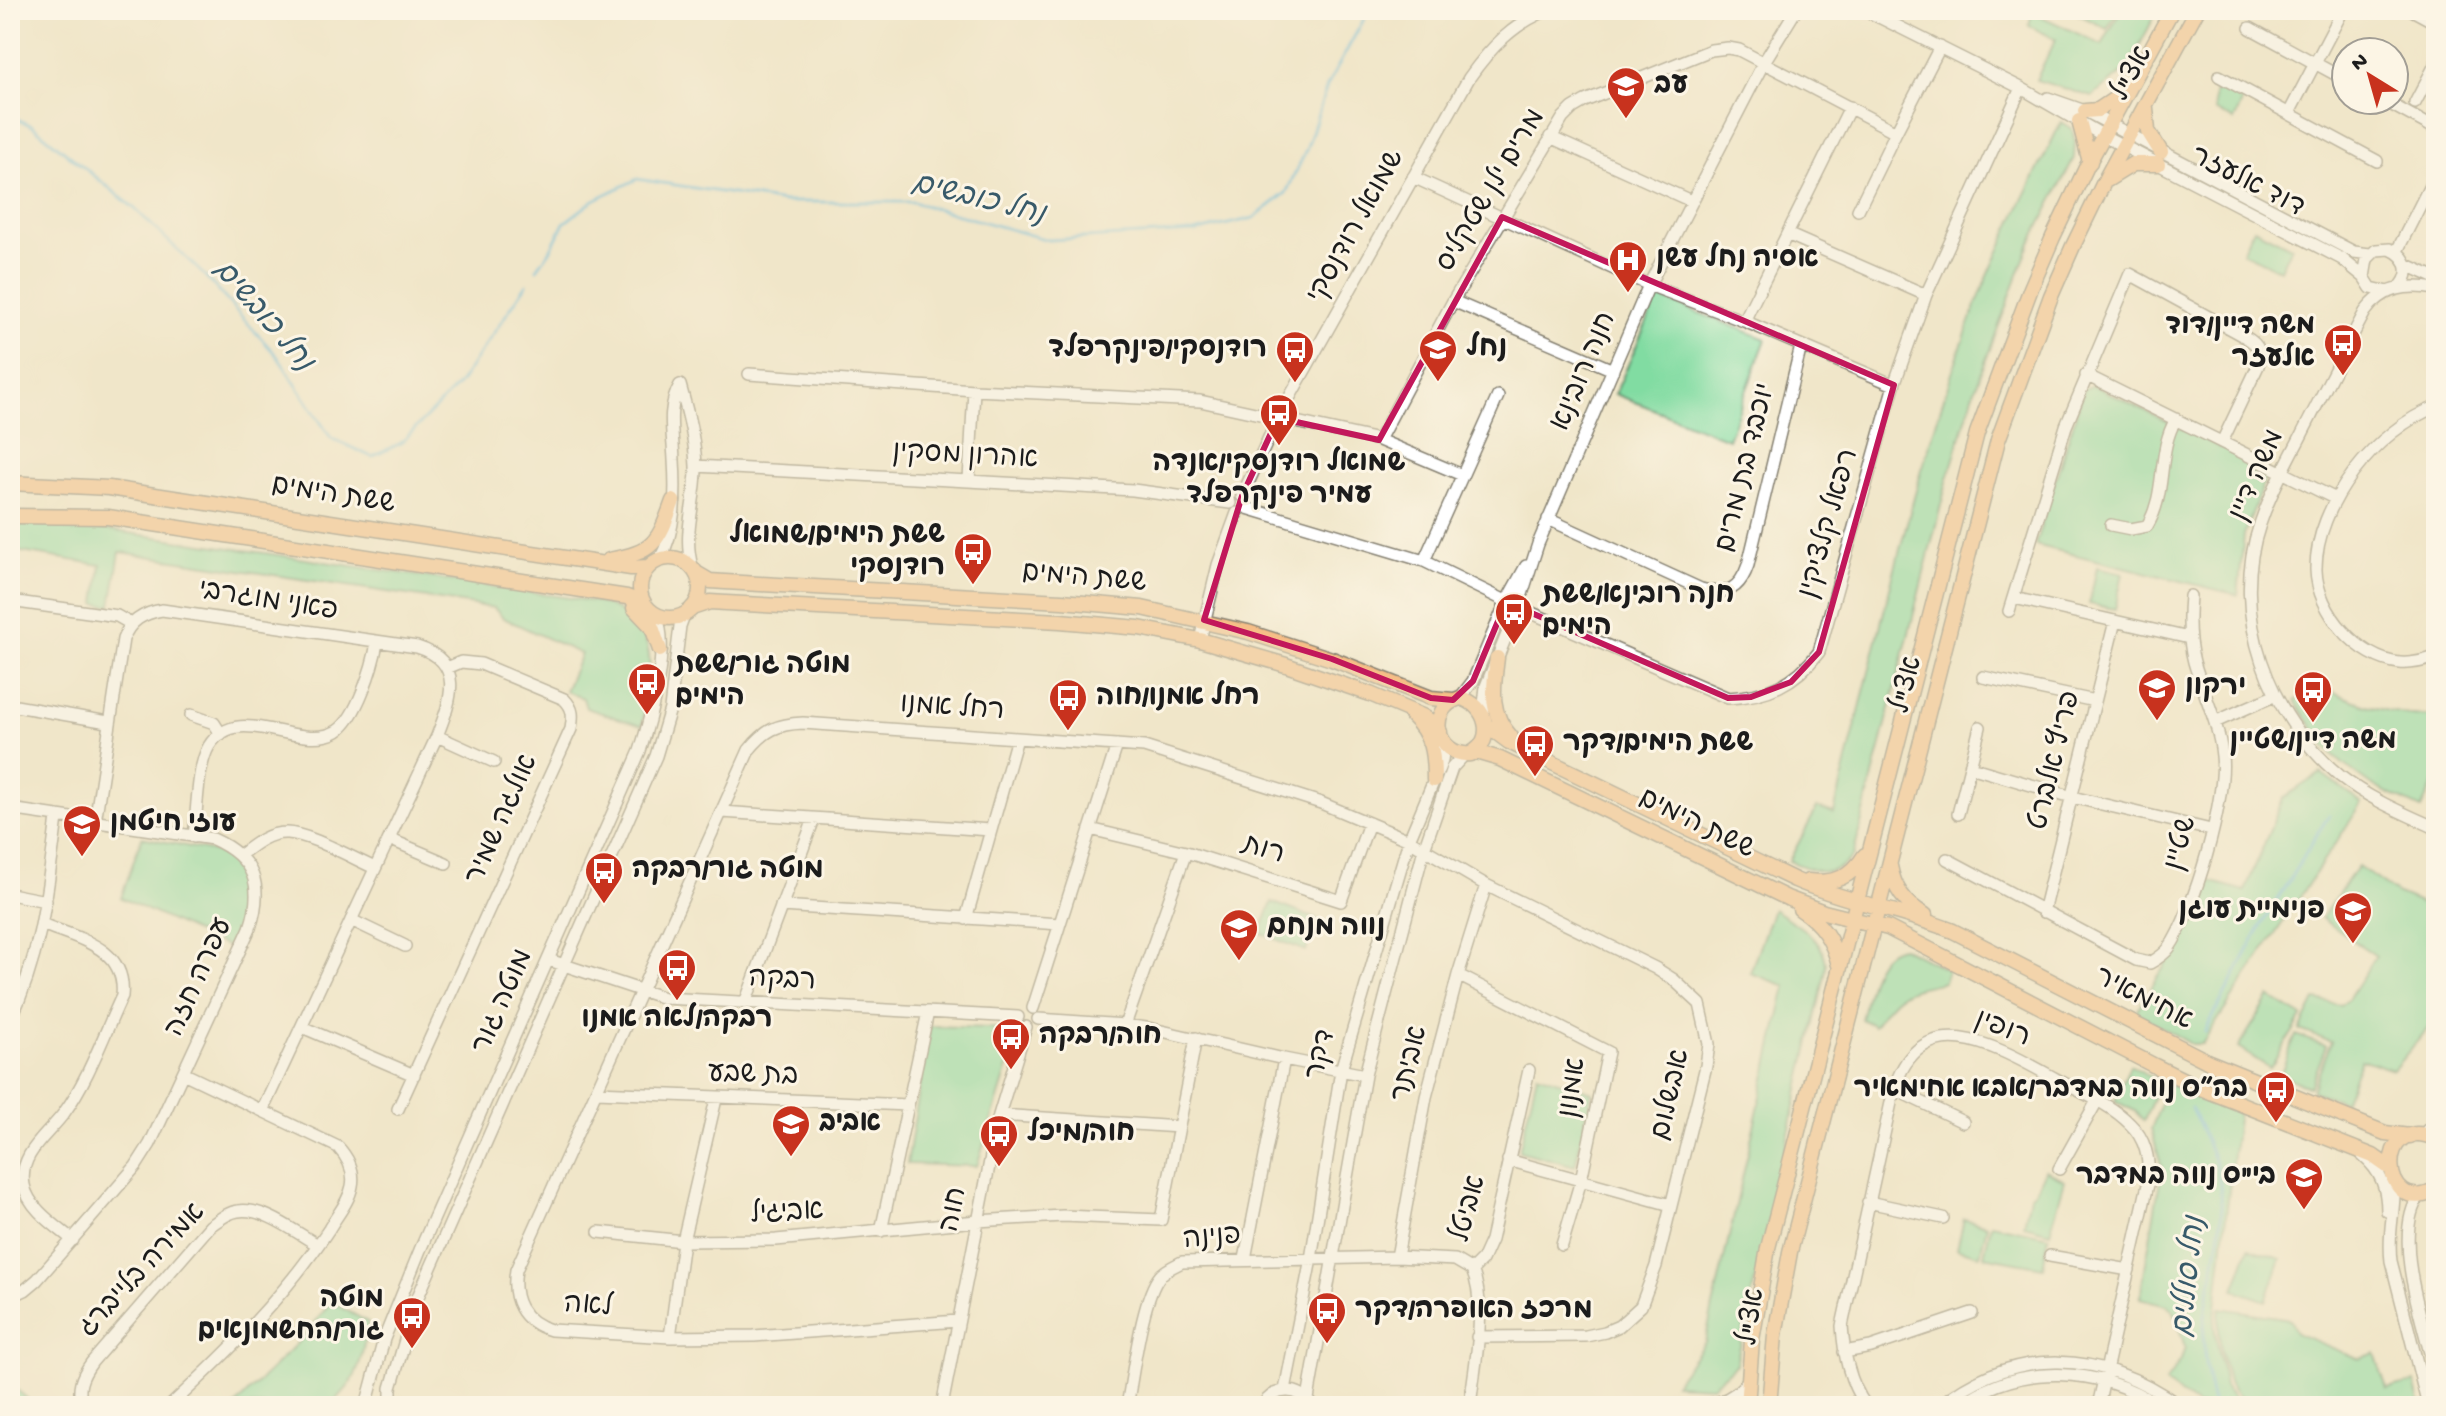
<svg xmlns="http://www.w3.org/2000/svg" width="2446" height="1416" font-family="'Gochi Hand','Playpen Sans Hebrew',sans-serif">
	<rect width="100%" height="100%" fill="#fcf5e5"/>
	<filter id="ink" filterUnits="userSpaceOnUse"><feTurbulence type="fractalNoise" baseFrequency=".0125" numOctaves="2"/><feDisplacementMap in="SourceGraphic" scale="16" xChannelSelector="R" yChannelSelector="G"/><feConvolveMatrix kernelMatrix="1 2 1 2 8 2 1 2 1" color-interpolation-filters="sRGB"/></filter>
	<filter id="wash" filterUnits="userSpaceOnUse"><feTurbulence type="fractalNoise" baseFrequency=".006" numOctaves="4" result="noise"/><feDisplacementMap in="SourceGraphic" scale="32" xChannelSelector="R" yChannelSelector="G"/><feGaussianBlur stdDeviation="1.8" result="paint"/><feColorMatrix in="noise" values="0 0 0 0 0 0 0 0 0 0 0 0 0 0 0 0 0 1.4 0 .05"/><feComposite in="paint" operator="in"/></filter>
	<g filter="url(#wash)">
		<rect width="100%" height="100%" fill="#f0e6c9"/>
		<path fill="#81dca2" stroke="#4e7c5f" stroke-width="2" d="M2070 10H2118L2107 29Z
			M2121 10H2158L2127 69 2092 97 2036 80 2056 39 2029 26 2032 12 2102 45Z
			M2218 86 2243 100 2234 121 2215 110 2214 95Z
			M2061 122 2072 129 2075 142 2074 158 2027 251 1975 389 1946 485 1853 856C1831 881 1817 871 1789 861L1817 808 1834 813C1878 639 1916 460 1981 293 2004 235 2034 179 2061 122Z
			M2254 228 2291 247 2280 270 2242 252Z
			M1658 297 1766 339 1728 439 1615 394Z
			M2093 385 2268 471 2244 535 2238 595 2035 545 2084 389Z
			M41 523 81 526 597 602C665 622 651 672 642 726L586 708 583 698 565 691 581 654 503 618 494 608 120 552 111 606 96 604 101 565 10 550V524Z
			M2097 567 2123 573 2115 609 2089 604Z
			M2318 685C2360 705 2389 715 2436 717V779L2421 809 2373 786 2343 764 2326 748 2295 701Z
			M2321 773 2362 803 2202 1044H2191L2136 1012 2199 911 2209 881 2245 891 2283 798Z
			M142 837 215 852 228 858 244 882 246 894 245 912 228 947 121 898Z
			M2358 866 2398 894 2436 910V1019L2393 1070 2361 1059 2344 1102 2312 1091 2331 1042 2300 1030 2315 1000 2340 1005 2348 999 2376 956 2321 918Z
			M1272 902 1319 920 1306 951 1260 933Z
			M1773 909C1792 922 1824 937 1826 964 1826 974 1822 987 1820 997L1736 1364 1712 1386 1674 1384 1705 1342 1786 986 1750 973Z
			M1902 947 1948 970 1944 982C1901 991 1899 990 1874 1026L1861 1019C1868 994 1871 951 1902 947Z
			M2270 997 2302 1017 2270 1068 2238 1048Z
			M930 1026 1020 1029 977 1166 907 1164Z
			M2296 1035 2326 1046 2310 1087 2280 1075Z
			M2130 1065 2160 1082 2144 1121 2135 1111 2115 1101Z
			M1537 1074 1592 1092 1575 1166 1519 1151Z
			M2169 1084 2238 1109 2214 1326 2225 1386 2237 1403 2246 1406H2197L2165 1383 2181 1360 2185 1347 2174 1312 2167 1305 2140 1298 2162 1168 2151 1129Z
			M2045 1170 2065 1180 2050 1232 2024 1225 2030 1195 2036 1190Z
			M1964 1219 1987 1225 1980 1255 1957 1249Z
			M1991 1224 2049 1236 2043 1267 1984 1256Z
			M2249 1248 2281 1259 2266 1301 2234 1290Z
			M331 1302 368 1322C361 1360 361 1380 329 1406H235L305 1335Z
			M2220 1308 2290 1319 2296 1333 2359 1359 2375 1353 2387 1389 2415 1382 2421 1406H2259C2251 1403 2242 1400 2236 1394 2223 1379 2216 1327 2220 1308Z
			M10 1384 36 1406H10Z"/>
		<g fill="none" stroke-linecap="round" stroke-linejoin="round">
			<path stroke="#61b8de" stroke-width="3" d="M10 116 33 126 134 208 204 275 278 357 331 438 372 457 401 443 459 384 527 284
				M537 269 550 251 564 223 594 200 637 179 784 202H913L1048 240 1194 232 1254 218 1286 193 1307 148 1327 86 1369 10
				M2205 1032 2262 924 2329 815
				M2191 1108C2202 1132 2216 1157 2220 1184 2227 1230 2208 1280 2204 1326 2202 1354 2207 1379 2214 1406"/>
		</g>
	</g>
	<g filter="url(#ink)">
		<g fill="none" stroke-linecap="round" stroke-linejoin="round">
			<g stroke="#868172" stroke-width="14">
				<path id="minor" d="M1865 10 2021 88 2104 136 2342 259 2364 277
					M2412 10 2436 23
					M2250 28 2346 80
					M2219 76 2377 161
					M2048 98 2085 111 2354 252 2370 254
					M2383 100 2436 129
					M2415 103 2436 63
					M2289 113 2343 10
					M1550 137 1691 201
					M1413 177 1649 285 1744 321 1894 385
					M1858 210 1896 132
					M1787 234 1926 295
					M2397 251 2436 174
					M2407 265 2436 278
					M2436 289C2407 284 2383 287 2365 312 2343 353 2322 395 2301 436 2286 465 2270 494 2260 524 2229 614 2269 717 2340 776 2369 799 2403 813 2436 828
					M2389 292 2371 288 2364 277 2367 259 2376 250 2390 249C2409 257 2413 275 2398 289
					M1453 301 1613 370
					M1744 321 1850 107
					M749 374 974 390 1200 401 1379 440 1462 475
					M2086 375 2336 499
					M680 385C687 410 695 439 696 466 697 500 682 532 692 566
					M2436 407C2377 429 2315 505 2316 570 2317 612 2359 659 2400 663 2413 664 2424 661 2436 657
					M1379 440 1453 301 1563 118 1573 108 1585 101 1711 50 1728 48 1739 50 1896 132 1940 47
					M696 466 1133 490 1230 503
					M969 480 974 390
					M1242 496 1278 418 1469 78C1490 48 1514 23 1548 10
					M1247 508 1424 561 1518 607 1728 698C1767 696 1795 684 1819 652L1894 385 1926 295 2021 88
					M1548 519 1701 589C1726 597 1740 589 1748 565L1801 346
					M2111 525 2131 529 2147 526C2168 492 2156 453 2176 419
					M660 559C676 531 676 492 674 460 673 433 666 409 680 385
					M1424 561 1498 396
					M2014 598 2189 638
					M10 601 117 616 131 624
					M2009 611 2066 426 2130 274 2247 338C2259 345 2262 353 2258 366L2222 442
					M1200 640 1218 565 1237 513
					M1983 677 2095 701
					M1460 698 1473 681 1506 602 1526 566
					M10 705 108 722
					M191 715 214 723 221 734
					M1483 715 1486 686 1518 607 1538 544 1649 285 1764 62 1796 10
					M2215 722 2276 695
					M437 736 494 762
					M1970 767 2072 797 2211 830
					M10 809 213 839C255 858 264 886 250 928L150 1144 136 1166 37 1280 25 1290 10 1297
					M722 812 991 830
					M1958 814 1980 727
					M95 822 123 639C130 621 143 613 162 610L417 647C466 662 451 700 437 736L263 1109
					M1090 829 1186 852 1341 901 1369 823
					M194 837C197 812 197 766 209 746 238 700 300 753 337 731 357 718 373 666 377 643
					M389 839 446 863
					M240 855C253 845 267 833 285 833 307 832 354 859 375 868
					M1947 859 2136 960 2150 963C2157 959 2164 955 2169 948 2194 912 2227 798 2222 756 2219 723 2203 693 2194 662 2188 640 2188 619 2190 596
					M10 894 46 901
					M781 906 1060 924
					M2043 912 2115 621
					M966 919 1017 738
					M351 920 405 946
					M42 924C78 939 127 947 122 996 104 1034 89 1078 64 1113 48 1135 18 1154 24 1185 28 1208 56 1226 73 1240
					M549 960 664 998 1018 1017
					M1458 975 1608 1052 1581 1180 1562 1245
					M745 1003 814 819
					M1033 1008 1117 745
					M1038 1019 1125 1025 1153 1029 1284 1059 1365 1075
					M10 1021C42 952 47 893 57 818
					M1125 1025 1186 852
					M302 1027 414 1075
					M1894 1089 1963 1122
					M597 1092 908 1105
					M398 1109 571 729C573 716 574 709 564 699L481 664 461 662 447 668
					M999 1115 1179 1127
					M2424 1134 2436 1120
					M2363 1156C2381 1171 2387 1188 2387 1211
					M1508 1160 1671 1205
					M2059 1169 2097 1101
					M2394 1181C2396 1209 2387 1231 2391 1261L2428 1406
					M2420 1195C2390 1235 2425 1329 2436 1375
					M1868 1202 1943 1218
					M881 1231 928 1012
					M599 1232 683 1241 776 1240 977 1221 1063 1216 1161 1220 1196 1038
					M2050 1256 2129 1270
					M1397 1257 1426 1097 1458 975 1486 885
					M1245 1259 1284 1059
					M958 1321 754 1336 670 1337 551 1330C522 1322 511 1299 516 1270L749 750C765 730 777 724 803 723L1144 747 1321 803 1409 840 1486 885 1655 968 1674 980 1700 1004 1709 1044 1706 1066 1656 1266 1641 1306 1619 1326 1605 1332 1586 1336 1477 1337
					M670 1337 683 1241 716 1099
					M1844 1352 1871 1347 1972 1313
					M1285 1390 1311 1259 1341 1070 1409 840 1442 761 1444 742
					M1308 1399 1365 1075 1424 849 1452 768 1464 755
					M82 1406C77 1388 81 1377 92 1362L210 1226C219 1220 228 1212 238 1211 265 1207 296 1233 318 1245
					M170 1406C229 1351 285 1296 329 1229 337 1215 349 1202 352 1186 355 1171 348 1158 338 1147L183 1073
					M366 1406 384 1339 420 1250 640 751C650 719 672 643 655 614
					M391 1406V1388L417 1299 656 756 670 709 680 626 684 615
					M942 1406 999 1115 1026 1027
					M1127 1406C1133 1375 1142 1297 1160 1276 1166 1269 1174 1266 1182 1262L1397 1257 1455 1260 1472 1270
					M1262 1406C1275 1386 1299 1386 1313 1406
					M1470 1406C1474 1368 1488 1306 1472 1270L1482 1260 1491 1240 1529 1070
					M1671 1406C1703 1405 1729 1408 1749 1379
					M1866 1406C1849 1382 1844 1355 1842 1326L1894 1089C1922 1000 2001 1049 2056 1079 2080 1092 2111 1104 2130 1124 2146 1139 2149 1159 2149 1180L2098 1406
					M1939 1406C2015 1345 2102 1350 2180 1406
					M1959 1406C2019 1362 2098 1366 2159 1406"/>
			</g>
			<g stroke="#868172" stroke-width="17">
				<path id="major" d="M2146 108 2148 131 2161 152
					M2085 111 2098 110 2128 90
					M2079 121 2090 162
					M2107 180 2133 164H2158
					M10 483 109 488 631 568 648 567
					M10 516 108 517 627 597 644 603
					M640 588a30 30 0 1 1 60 0a30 30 0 1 1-60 0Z
					M609 560C654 552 658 543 673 501
					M698 574 710 581 725 582 1062 601 1142 608 1248 632 1332 659 1431 698 1453 700
					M634 608 652 627 660 650
					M692 608 710 602 726 603 1060 621 1139 628 1200 640 1286 665 1370 694 1422 716 1433 723 1440 732
					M1497 658C1493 689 1489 713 1511 737
					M1460 698C1487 704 1497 741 1470 754 1436 757 1425 708 1460 698Z
					M1412 716C1432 735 1434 753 1434 780
					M1486 725 1509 742 1795 880C1846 902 1901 910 1953 931L2209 1062 2385 1133 2410 1136
					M1476 752 1500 759 1787 898 1824 912 1888 928 2155 1066 2198 1087 2373 1156 2390 1168
					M1890 866C1894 888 1904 903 1925 915
					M1808 881C1834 884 1851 878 1865 855
					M1800 909C1821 923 1833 940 1839 965
					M2436 1139C2374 1110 2379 1221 2436 1190
					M1747 1406 1752 1340 1768 1248 1977 433 2031 288 2053 237 2087 166 2172 10
					M1769 1406 1775 1335 1790 1252 1998 440 2051 296 2073 246 2107 176 2197 10"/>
			</g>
			<use href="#minor" stroke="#fff" stroke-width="11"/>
			<use href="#major" stroke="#f6be87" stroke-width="14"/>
		</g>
	</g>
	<path d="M0 0H2446V1416H0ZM1502 217 1894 385 1819 652 1791 682 1751 697 1728 698 1506 602 1473 681 1453 700 1431 698 1332 659 1204 620 1242 496 1278 418 1379 440Z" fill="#f0e6c9" fill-opacity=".55" fill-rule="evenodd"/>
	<path fill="none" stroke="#c2185b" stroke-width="6" stroke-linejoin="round" d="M1502 217 1894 385 1819 652 1791 682 1751 697 1728 698 1506 602 1473 681 1453 700 1431 698 1332 659 1204 620 1242 496 1278 418 1379 440Z"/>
	<defs>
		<g id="school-pin" transform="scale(2)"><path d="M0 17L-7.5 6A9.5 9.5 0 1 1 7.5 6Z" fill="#c8321e" stroke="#fcf5e5"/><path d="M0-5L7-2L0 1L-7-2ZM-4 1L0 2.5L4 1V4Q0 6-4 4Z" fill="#fff"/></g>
		<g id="hospital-pin" transform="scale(2)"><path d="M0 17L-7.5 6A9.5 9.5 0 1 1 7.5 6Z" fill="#c8321e" stroke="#fcf5e5"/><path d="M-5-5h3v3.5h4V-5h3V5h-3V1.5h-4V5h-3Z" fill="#fff"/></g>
		<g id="bus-pin" transform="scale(2)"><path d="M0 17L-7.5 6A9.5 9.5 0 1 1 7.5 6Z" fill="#c8321e" stroke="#fcf5e5"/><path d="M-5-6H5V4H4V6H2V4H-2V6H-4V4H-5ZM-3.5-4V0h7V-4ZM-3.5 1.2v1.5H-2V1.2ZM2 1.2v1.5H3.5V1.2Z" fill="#fff"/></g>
	</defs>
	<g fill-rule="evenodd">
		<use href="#school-pin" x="1626" y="86"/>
		<use href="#hospital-pin" x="1628" y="260"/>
		<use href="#bus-pin" x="2343" y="343"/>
		<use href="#school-pin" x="1438" y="349"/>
		<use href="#bus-pin" x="1295" y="350"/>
		<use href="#bus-pin" x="1279" y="413"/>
		<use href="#bus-pin" x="973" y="552"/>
		<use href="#bus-pin" x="1514" y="612"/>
		<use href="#bus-pin" x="647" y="682"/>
		<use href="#school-pin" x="2157" y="688"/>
		<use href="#bus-pin" x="2313" y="690"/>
		<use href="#bus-pin" x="1068" y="698"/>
		<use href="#bus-pin" x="1535" y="744"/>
		<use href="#school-pin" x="82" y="824"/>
		<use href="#bus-pin" x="604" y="871"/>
		<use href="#school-pin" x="2353" y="911"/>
		<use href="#school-pin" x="1239" y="928"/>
		<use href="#bus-pin" x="677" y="968"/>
		<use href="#bus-pin" x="1011" y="1037"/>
		<use href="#bus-pin" x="2276" y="1090"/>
		<use href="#school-pin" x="791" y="1124"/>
		<use href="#bus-pin" x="999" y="1134"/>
		<use href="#school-pin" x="2304" y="1177"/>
		<use href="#bus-pin" x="1327" y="1311"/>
		<use href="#bus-pin" x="412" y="1316"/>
	</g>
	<g text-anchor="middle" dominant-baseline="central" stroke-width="6" stroke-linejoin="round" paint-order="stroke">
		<g font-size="28" fill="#1c1c1c" stroke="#fcf5e5">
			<text transform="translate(2133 74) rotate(-62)">אצ"ל</text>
			<text transform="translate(2247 183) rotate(27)">דוד אלעזר</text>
			<text transform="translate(1492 191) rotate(-59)">מרים ילן שטקליס</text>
			<text transform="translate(1357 227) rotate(-61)">שמואל רודנסקי</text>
			<text transform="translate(1585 372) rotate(-67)">חנה רובינא</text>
			<text transform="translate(965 457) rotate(3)">אהרון מסקין</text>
			<text transform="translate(1747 468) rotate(-76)">יוכבד בת מרים</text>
			<text transform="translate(2258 476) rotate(-66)">משה דיין</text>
			<text transform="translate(333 496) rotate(9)">ששת הימים</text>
			<text transform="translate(1830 524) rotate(-74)">רפאל קלצ'קין</text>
			<text transform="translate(1084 579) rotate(5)">ששת הימים</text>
			<text transform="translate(268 602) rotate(9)">פאני מוגרבי</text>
			<text transform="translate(1908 685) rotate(-76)">אצ"ל</text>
			<text transform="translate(952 709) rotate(4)">רחל אמנו</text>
			<text transform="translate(2056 761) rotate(-76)">פריץ אלברט</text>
			<text transform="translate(503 820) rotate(-66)">אולגה שמיר</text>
			<text transform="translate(1696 825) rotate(26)">ששת הימים</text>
			<text transform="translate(2182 844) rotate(-75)">שטיין</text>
			<text transform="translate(1263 851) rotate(17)">רות</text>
			<text transform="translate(200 978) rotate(-66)">עפרה חזה</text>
			<text transform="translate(782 981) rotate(3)">רבקה</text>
			<text transform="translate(2143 1000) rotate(27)">אחימאיר</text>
			<text transform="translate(504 1002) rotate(-66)">מוטה גור</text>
			<text transform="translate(2002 1030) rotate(21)">רופין</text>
			<text transform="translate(1322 1055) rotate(-76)">דקר</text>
			<text transform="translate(1411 1064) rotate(-76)">אביתר</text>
			<text transform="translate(753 1076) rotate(2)">בת שבע</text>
			<text transform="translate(1574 1088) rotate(-82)">אמנון</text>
			<text transform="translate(1672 1095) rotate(-77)">אבשלום</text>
			<text transform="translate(1470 1209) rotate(-75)">אביטל</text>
			<text transform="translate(955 1210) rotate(-79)">חוה</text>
			<text transform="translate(787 1214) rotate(-3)">אביגיל</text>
			<text transform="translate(1212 1239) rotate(-5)">פנינה</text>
			<text transform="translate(143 1271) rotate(-47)">אמירה בלייברג</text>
			<text transform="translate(588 1307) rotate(4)">לאה</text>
			<text transform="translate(1753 1317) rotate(-82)">אצ"ל</text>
		</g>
		<g font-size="28" font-weight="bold" fill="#1c1c1c" stroke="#fcf5e5" text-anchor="start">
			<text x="1654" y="86">עב</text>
			<text x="1656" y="260">אסיה נחל עשן</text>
			<text x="2315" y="327" text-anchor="end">משה דיין/דוד<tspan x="2315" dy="32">אלעזר</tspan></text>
			<text x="1466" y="349">נחל</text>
			<text x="1267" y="350" text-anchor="end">רודנסקי/פינקרפלד</text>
			<text x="1279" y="464" text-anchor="middle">שמואל רודנסקי/אנדה<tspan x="1279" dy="32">עמיר פינקרפלד</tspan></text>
			<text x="945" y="536" text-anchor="end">ששת הימים/שמואל<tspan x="945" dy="32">רודנסקי</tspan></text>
			<text x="1542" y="596">חנה רובינא/ששת<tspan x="1542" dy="32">הימים</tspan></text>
			<text x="675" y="666">מוטה גור/ששת<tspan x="675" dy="32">הימים</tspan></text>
			<text x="2185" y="688">ירקון</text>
			<text x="1096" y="698">רחל אמנו/חוה</text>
			<text x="2313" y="742" text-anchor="middle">משה דיין/שטיין</text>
			<text x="1563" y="744">ששת הימים/דקר</text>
			<text x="110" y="824">עוזי חיטמן</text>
			<text x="632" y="871">מוטה גור/רבקה</text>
			<text x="2325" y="911" text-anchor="end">פנימיית עוגן</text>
			<text x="1267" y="928">נווה מנחם</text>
			<text x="677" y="1020" text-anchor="middle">רבקה/לאה אמנו</text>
			<text x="1039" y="1037">חוה/רבקה</text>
			<text x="2248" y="1090" text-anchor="end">בה״ס נווה במדבר/אבא אחימאיר</text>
			<text x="819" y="1124">אביב</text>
			<text x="1027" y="1134">חוה/מיכל</text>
			<text x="2276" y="1177" text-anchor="end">בי"ס נווה במדבר</text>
			<text x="384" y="1300" text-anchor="end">מוטה<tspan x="384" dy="32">גור/החשמונאים</tspan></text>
			<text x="1355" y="1311">מרכז האופרה/דקר</text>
		</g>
		<g font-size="30" font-style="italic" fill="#385a6a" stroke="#fcf5e5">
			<text transform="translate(978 201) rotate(14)">נחל כובשים</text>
			<text transform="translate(262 317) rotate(49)">נחל כובשים</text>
			<text transform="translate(2191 1277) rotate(-84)">נחל סוללים</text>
		</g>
	</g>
	<rect width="2446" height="1416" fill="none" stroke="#fcf5e5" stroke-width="40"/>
	<g transform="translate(2370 76) rotate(323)"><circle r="38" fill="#fcf5e5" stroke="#a29e95" stroke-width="2"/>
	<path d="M0-6L14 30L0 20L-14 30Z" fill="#c8321e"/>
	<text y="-12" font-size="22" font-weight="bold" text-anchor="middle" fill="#1c1c1c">N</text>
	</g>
</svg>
